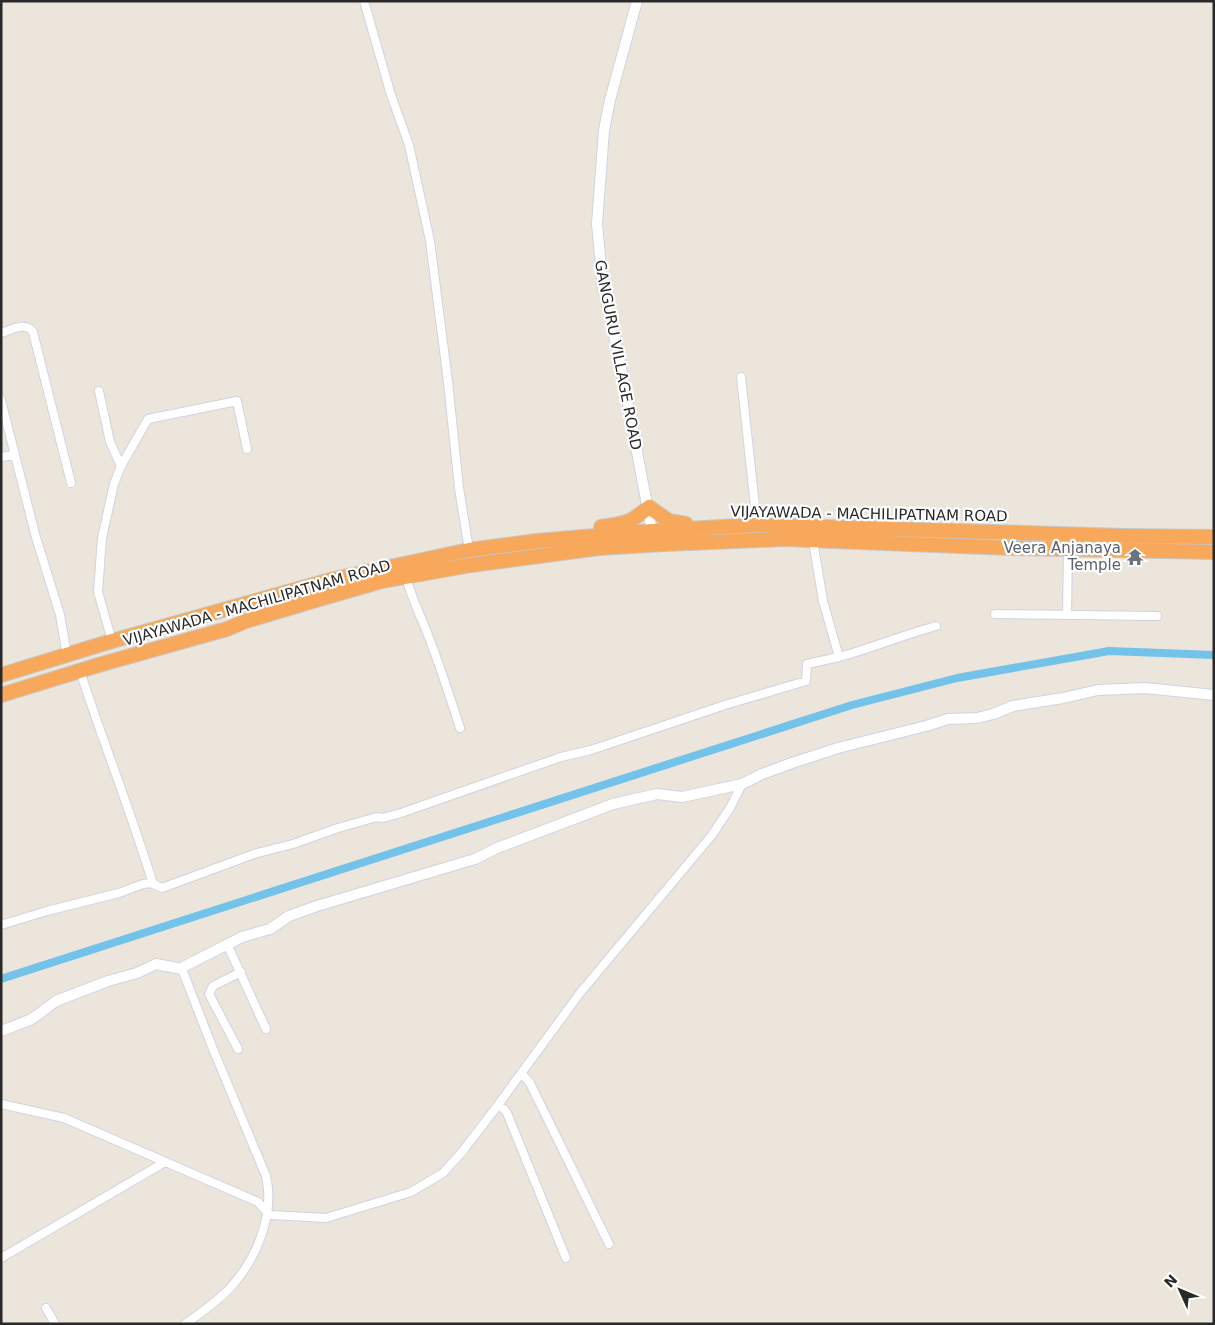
<svg xmlns="http://www.w3.org/2000/svg" width="1215" height="1325" font-family="'DejaVu Sans',sans-serif">
	<rect width="100%" height="100%" fill="#ebe5db"/>
	<g fill="none" stroke-linecap="round" stroke-linejoin="round">
		<path stroke="#72c2ea" stroke-width="8" d="M1 979 852 705 957 678 1109 651 1214 655"/>
		<g stroke="#d1d3e2" stroke-width="10">
			<path id="street" d="M364 1 391 95 409 145 430 241 448 382 459 488 469 550
				M1 333C11 330 26 321 33 332L71 483
				M741 377 757 525
				M99 391 110 442 121 466
				M1 400 35 534 60 615 67 655
				M1 457 15 455
				M406 578C411 594 417 609 424 625 438 659 449 694 460 728
				M995 614 1157 616
				M1067 615 1068 549
				M112 641 98 592 102 538 114 484 121 466 148 419 237 401 247 449
				M839 657C872 648 903 635 936 626
				M80 671C103 742 131 812 153 884
				M1 925 47 911 119 893 143 884 151 883 162 888 254 854 293 844 338 828 377 817 383 818 401 813 561 757 591 750 725 705 806 681 807 664 839 657 823 601 813 541
				M227 944 266 1029
				M182 969 213 1049 266 1176C275 1214 257 1258 231 1287 218 1301 201 1313 185 1324
				M238 1049 209 994 213 986 241 972
				M522 1074 530 1083 609 1244
				M1 1104 64 1118 258 1202 268 1213 271 1215 326 1218 411 1192 443 1173 462 1152 498 1105 580 993 712 835 730 808 742 784
				M498 1105 504 1109 507 1113 566 1258
				M1 1258 165 1162
				M46 1308 55 1324"/>
		</g>
		<g stroke="#d1d3e2" stroke-width="12">
			<path id="secondary" d="M637 1 610 100 604 130 597 224 603 288 618 352 652 531
				M1 1031 32 1019 56 1001 108 981 137 973 156 964 182 969 185 966 242 937 270 929 289 916 317 906 475 859 497 848 613 804 657 794 682 797 742 784 762 774 792 763 838 748 926 726 948 719 977 718 993 714 1013 706 1063 698 1098 690 1145 688 1214 695"/>
		</g>
		<g stroke="#c7c7c7" stroke-width="16">
			<path id="highway" d="M601 527C626 523 629 524 649 507L669 521 686 524
				M1 675 112 641 334 579 469 550 537 541 652 531 757 525 1123 536 1214 537
				M1 695 102 664 227 629 246 621 316 600 382 581 471 565 599 548 665 544 784 539 1010 548 1214 552"/>
		</g>
		<use href="#street" stroke="#fff" stroke-width="8"/>
		<use href="#secondary" stroke="#fff" stroke-width="10"/>
		<use href="#highway" stroke="#f8a85a" stroke-width="14"/>
	</g>
	<defs>
		<g id="temple-bare" transform="scale(1.35)"><path d="M0-6L5-2H3V0L6.5 2.5H4V6H1.5V3h-3V6H-4V2.5H-6.5L-3 0V-2H-5Z" fill="#6b7280" stroke="#fff" stroke-width="2.5" paint-order="stroke"/></g>
	</defs>
	<g fill-rule="evenodd">
		<use href="#temple-bare" x="1135" y="557"/>
	</g>
	<g text-anchor="middle" dominant-baseline="central" stroke-width="4.5" stroke-linejoin="round" paint-order="stroke">
		<g font-size="15" fill="#292929" stroke="#fff">
			<text transform="translate(618 355) rotate(79)">GANGURU VILLAGE ROAD</text>
			<text transform="translate(869 514) rotate(1)">VIJAYAWADA - MACHILIPATNAM ROAD</text>
			<text transform="translate(257 603) rotate(-16)">VIJAYAWADA - MACHILIPATNAM ROAD</text>
		</g>
		<g font-size="15" fill="#5b616d" stroke="#fff" text-anchor="end">
			<text x="1121" y="548">Veera Anjanaya<tspan x="1121" dy="17">Temple</tspan></text>
		</g>
	</g>
	<rect width="1215" height="1325" fill="none" stroke="#292929" stroke-width="5"/>
	<g transform="translate(1180 1290) rotate(314)" stroke="#ffffff" stroke-width="4" paint-order="stroke">
	<path d="M0-4L9 19L0 12L-9 19Z" fill="#292929"/>
	<text y="-8" font-size="14" font-weight="bold" text-anchor="middle" fill="#292929">N</text>
	</g>
</svg>
